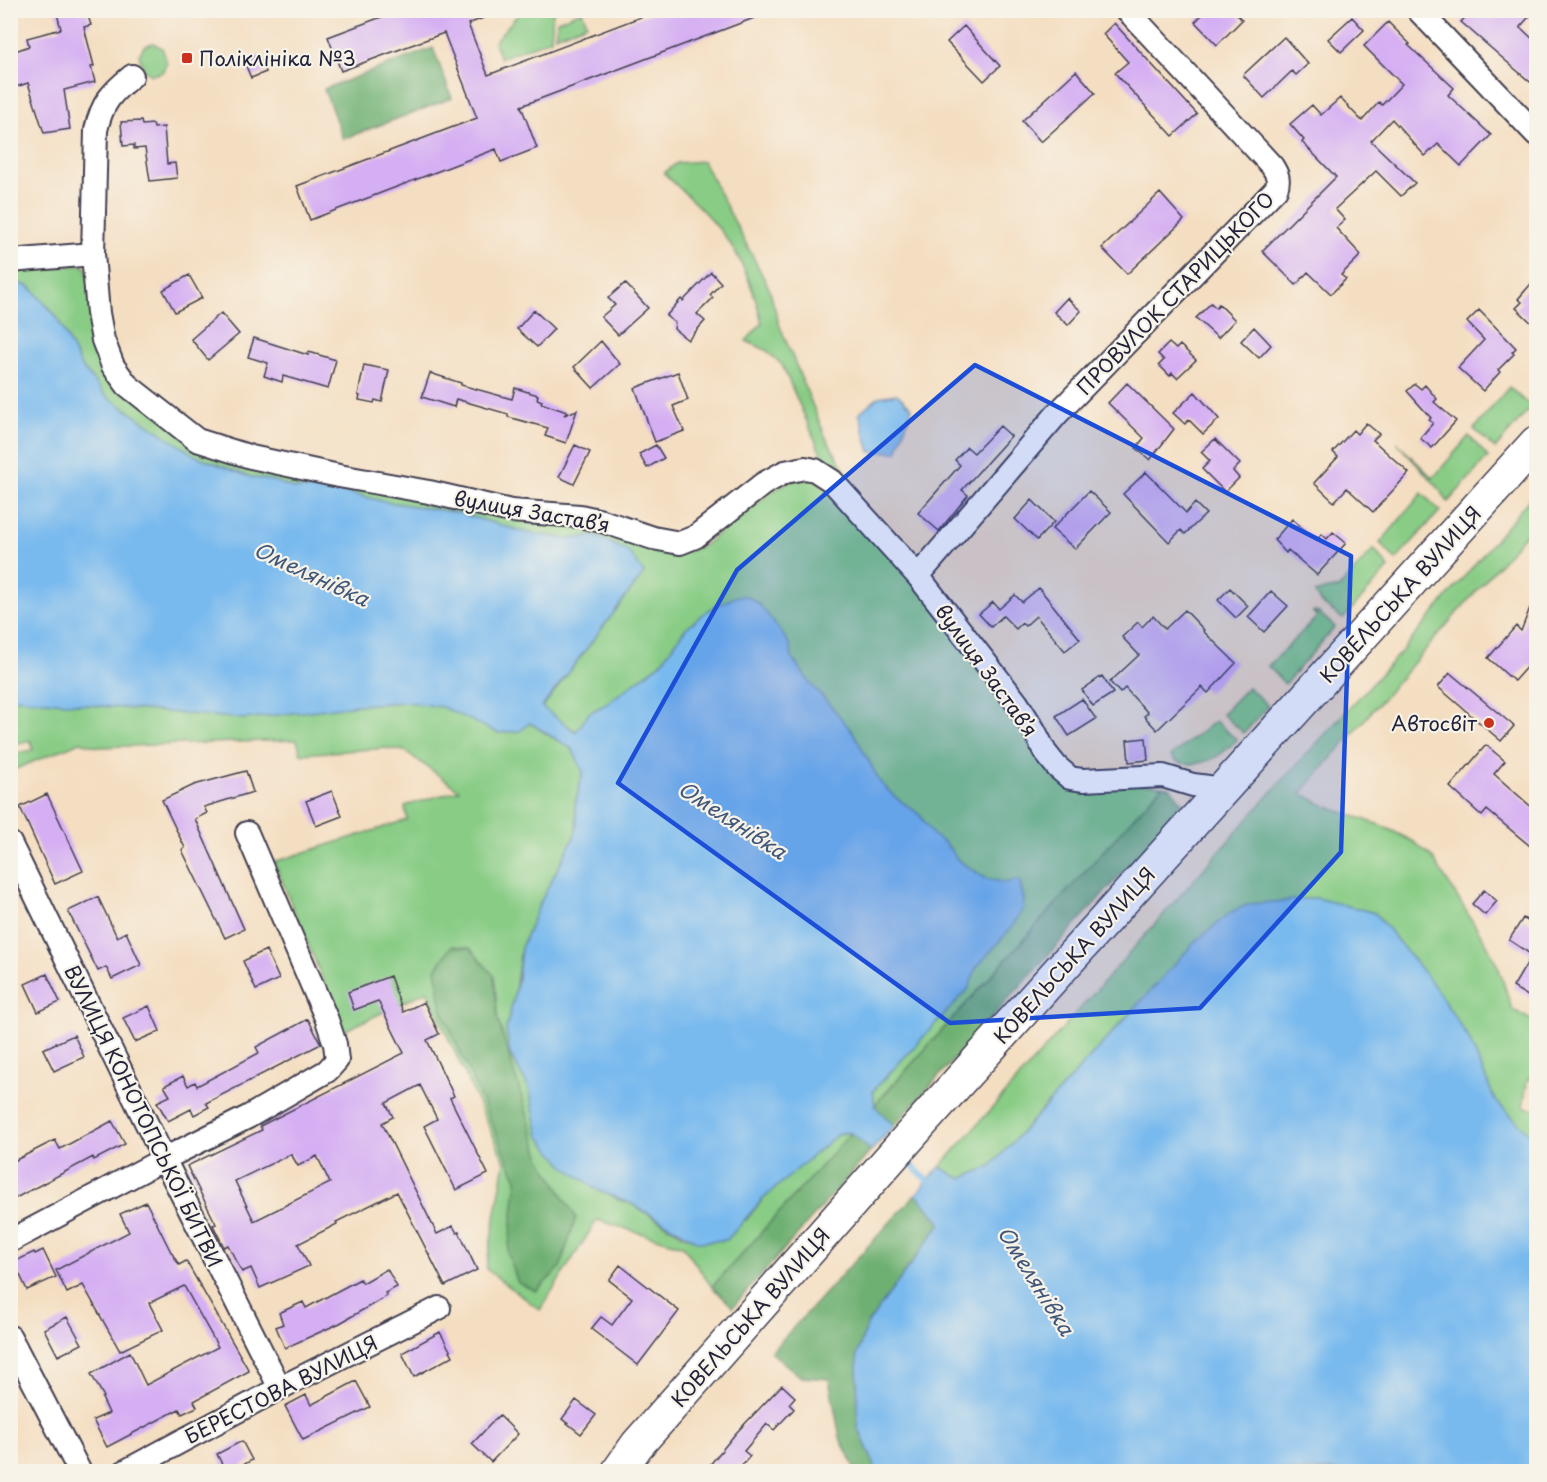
<svg xmlns="http://www.w3.org/2000/svg" width="1547" height="1482" font-family="'Playpen Sans',sans-serif">
	<rect width="100%" height="100%" fill="#f7f3e8"/>
	<filter id="ink" filterUnits="userSpaceOnUse"><feTurbulence type="fractalNoise" baseFrequency=".0167" numOctaves="2"/><feDisplacementMap in="SourceGraphic" scale="12" xChannelSelector="R" yChannelSelector="G"/><feConvolveMatrix kernelMatrix="1 2 1 2 8 2 1 2 1" color-interpolation-filters="sRGB"/></filter>
	<filter id="wash" filterUnits="userSpaceOnUse"><feTurbulence type="fractalNoise" baseFrequency=".008" numOctaves="4" result="noise"/><feDisplacementMap in="SourceGraphic" scale="24" xChannelSelector="R" yChannelSelector="G"/><feGaussianBlur stdDeviation="1.35" result="paint"/><feColorMatrix in="noise" values="0 0 0 0 0 0 0 0 0 0 0 0 0 0 0 0 0 1.4 0 .05"/><feComposite in="paint" operator="in"/></filter>
	<g filter="url(#wash)">
		<rect width="100%" height="100%" fill="#f4dec1"/>
		<path fill="#88cc85" stroke="#557760" stroke-width="1.5" d="M521 11H553L551 39 500 58 494 42Z
			M582 11 587 24 555 36 557 21Z
			M153 43 162 48 167 63 162 72 152 75 143 69 139 55 144 46Z
			M703 161 769 288 779 324 826 438 859 495 830 474 782 365 766 350 746 341 762 323C756 297 745 267 731 245 713 218 686 195 664 173L677 163Z
			M82 265 86 268 98 338 193 449 585 527 688 551 703 546 741 515 782 485 797 478H815L919 583 1053 774 1162 786 874 1106 873 1091 968 988 976 968 992 948 1024 899 1019 880 1005 883 985 878 959 861 945 843 933 836 919 814 895 797 880 782 854 734 835 711 810 683 792 658 789 645 758 603 686 628 661 663 606 704 589 713 577 732 542 708 644 573 596 536 568 539 528 533 459 513 381 501 329 488 295 489 274 481 250 477 196 456 106 396 81 366 56 316 30 287 11 280 10 271Z
			M1509 387 1531 407 1495 449 1474 429Z
			M1469 436 1488 457 1448 502 1437 486 1396 442 1433 478Z
			M1536 491V522L1301 793 1325 806 1383 826 1414 842 1432 857 1487 944 1499 969 1512 1009 1536 1023V1065L1527 1082 1523 1107 1536 1110V1200L1231 912 1193 944 991 1166 961 1179 940 1167 1278 785 1402 651Z
			M1422 493 1440 511 1396 560 1380 543Z
			M1374 549 1389 568 1343 619 1320 602 1315 593 1328 589H1338Z
			M1313 612 1319 613 1335 627 1285 684 1268 666 1317 617Z
			M1248 687 1268 706 1244 733 1222 714Z
			M11 688 376 692 530 718 540 730 572 749 583 771 575 805 577 825 575 835 541 901 521 948 514 998 510 1054 529 1088 539 1136 618 1200 630 1203 686 1237 746 1220 762 1200 828 1140 839 1133H851L712 1287 683 1246 597 1220 540 1310 486 1269 505 1162 427 991 344 1031 274 862 407 820 405 806 459 790 405 751 386 748 301 754 297 740 99 747 80 742 11 771V754L33 750 31 741 11 744Z
			M1215 721 1237 740C1232 744 1227 749 1222 753 1210 762 1181 771 1171 756Z"/>
		<path fill="#6eb072" stroke="#486956" stroke-width="1.5" d="M433 48 452 98 343 139 324 89Z
			M1162 786 1170 787 1182 802 1177 812 894 1126 874 1106Z
			M452 946 470 948 494 976 498 1020 541 1159 576 1217 560 1268 536 1291 518 1283 508 1254 517 1180 442 1011 436 969Z
			M851 1133 871 1151 733 1307 712 1287Z
			M916 1194 941 1223 868 1323 858 1427 877 1471H856L840 1438 829 1379 801 1377 771 1352Z"/>
		<path fill="#79baee" stroke="#4e6e94" stroke-width="1.5" d="M11 280 30 287 56 316 81 366 106 396 196 456 250 477 274 481 295 489 329 488 381 501 459 513 528 533 568 539 596 536 628 551 644 573 542 707 576 732 589 713 606 704 661 663 686 628 708 610 737 596H747L758 603 779 629 790 645 792 658 810 683 835 711 854 734 880 782 895 797 919 814 933 835 945 843 959 861 985 878 1005 883 1019 880 1024 899 1023 909 1012 927 976 968 969 988 873 1091 875 1106 894 1126 871 1151 851 1133H839L762 1200 727 1240 699 1242 630 1203 599 1191 564 1166 539 1136 529 1088 510 1054 506 1030 518 979 521 948 541 901 575 835 577 825 575 806 583 771 572 749 530 723 520 731 498 733 442 707 407 702 358 705 245 719 11 698Z
			M897 394 912 408 897 452H870L859 413 878 397Z
			M1317 898 1375 913 1433 984 1468 1037 1495 1100 1536 1140V1471H877L858 1427 857 1354 868 1323 941 1223 916 1194 940 1167 961 1179 991 1166 1193 944 1231 912 1250 904Z"/>
		<g fill="none" stroke-linecap="round" stroke-linejoin="round">
			<path stroke="#79baee" stroke-width="6" d="M905 1158 932 1185"/>
		</g>
		<g id="blocks">
			<path fill="#d5aff3" fill-rule="evenodd" d="M56 10H86L91 25 84 27 94 66 91 67 95 82 64 90 70 129 44 133 28 83 10 89V53L29 46 27 38 61 29Z
				M400 10H499V12L468 24 488 75 659 10 770 12 521 106 537 148 501 162 496 149 310 220 297 186 477 118 444 33 341 71 328 37Z
				M1207 10H1233L1242 20 1217 45 1195 22Z
				M1472 10H1535L1520 27 1536 42V75L1530 82 1461 22Z
				M1352 17 1364 30 1341 52 1328 39Z
				M1388 22 1410 44 1408 45 1454 88 1448 95 1491 135 1461 166 1438 144 1425 156 1392 119 1371 141 1415 183 1401 196 1376 171 1335 209 1345 220 1336 228 1361 255 1341 275 1346 279 1331 294 1308 272 1296 285 1262 251 1336 177 1302 142 1304 140 1290 124 1312 105 1321 115 1340 98 1362 121 1379 102 1382 105 1402 84 1364 46Z
				M1114 23 1197 114 1173 136 1115 73 1128 62 1103 34Z
				M964 26 1000 66 984 81 947 42Z
				M1284 37 1308 64 1296 75 1292 71 1264 98 1243 75Z
				M258 55 266 72 251 78 244 61Z
				M1076 71 1095 93 1041 142 1022 121Z
				M141 121 142 125 153 124 154 128 164 127 167 164 175 163 177 178 150 181 145 148 134 149V145L123 146 121 122Z
				M1160 193 1184 220 1127 274 1102 248Z
				M711 272 721 283 710 295 713 298 697 314 705 321 688 340 674 329 675 323 666 316 681 299 683 301Z
				M189 275 202 298 175 312 163 290Z
				M1536 278V327L1516 308 1522 302 1518 299Z
				M625 283 648 308 618 335 601 317 615 305 608 298Z
				M1067 298 1081 311 1068 325 1054 312Z
				M1211 303 1216 308 1219 304 1235 320 1218 338 1196 318Z
				M534 310 554 329 537 347 517 329Z
				M1479 310 1516 348 1512 352 1514 354 1498 370 1500 372 1483 391 1458 368 1484 340 1467 322Z
				M221 313 239 334 208 360 191 339Z
				M1254 327 1271 345 1259 358 1241 341Z
				M254 338 308 355 309 352 336 360 328 389 283 376 282 382 264 376 268 363 248 357Z
				M601 341 620 364 593 388 574 367Z
				M1169 343 1176 349 1180 345 1196 360 1177 378 1172 373 1170 376 1159 365 1164 360 1158 354Z
				M364 365 389 370 382 402 375 400 374 403 359 400 360 396 358 395Z
				M678 372 688 400 673 406 684 431 655 442 635 388Z
				M430 373 461 383V385L512 399 515 388 538 395 537 399 542 401 541 403 567 412 564 415 577 410 566 443 545 436 548 428 508 417V414L456 399 454 407 422 397Z
				M1127 383 1174 429 1150 460 1136 448 1144 438 1108 403Z
				M1415 384 1421 389 1425 385 1437 399 1434 402 1456 421 1432 448 1420 438 1433 423 1429 420 1431 418 1407 391Z
				M1195 392 1219 419 1203 434 1189 420 1185 424 1173 413Z
				M1366 423 1379 434 1373 440 1409 473 1373 512 1347 488 1334 502 1314 483 1338 457 1333 452 1353 430 1357 434Z
				M1000 426 1011 436 962 490 968 495 939 531 918 513 960 465 955 460 967 447 974 453Z
				M1215 439 1240 464 1233 471 1239 478 1225 492 1202 469 1210 461 1201 452Z
				M575 445 590 452 574 484 559 477Z
				M656 445 664 458 647 468 639 454Z
				M1146 472 1186 513 1195 503 1206 514 1185 534 1181 530 1169 542 1123 494Z
				M1089 491 1111 512 1075 549 1052 529Z
				M1032 500 1054 522 1037 540 1015 519Z
				M1292 519 1317 540 1322 534 1327 539 1333 532 1346 543 1317 575 1288 550 1286 553 1274 540Z
				M1039 588 1080 639 1065 651 1036 616 1025 626 1022 623 1016 629 1003 616 991 627 979 614 993 602 999 609 1015 595 1022 602Z
				M1230 588 1248 606 1236 618 1218 600Z
				M1271 591 1288 606 1264 632 1248 617Z
				M1535 595 1536 596V671L1529 664 1514 681 1488 658 1516 626 1521 631Z
				M1185 610 1204 630 1203 631 1236 663 1208 693 1202 687 1157 730 1144 716 1148 713 1125 688 1120 693 1110 682 1139 655 1122 637 1138 622 1142 627 1153 616 1165 629Z
				M1450 673 1514 726 1501 741 1438 687Z
				M1102 676 1113 693 1093 706 1082 690Z
				M1082 699 1096 719 1069 736 1056 716Z
				M1146 738 1148 760 1129 762 1127 740Z
				M1486 745 1505 761 1494 774 1536 811V851L1487 810 1482 816 1450 787Z
				M246 771 253 792 204 807 207 813 195 819 244 929 225 938 182 850 185 848 162 800 194 785Z
				M332 791 342 816 316 826 306 801Z
				M47 794 83 871 55 884 20 807Z
				M1484 890 1497 901 1485 915 1472 904Z
				M98 897 117 937 126 932 141 965 112 979 106 967 98 971 68 911Z
				M1523 918 1536 926V1001L1513 987 1532 955 1509 940Z
				M266 950 279 979 256 990 243 961Z
				M47 974 60 1002 38 1012 25 984Z
				M390 976 403 1012 424 1002 439 1034 427 1040 454 1096 450 1098 488 1174 456 1190 424 1126 437 1119 420 1085 386 1103 393 1117 382 1123 437 1234 453 1226 457 1233 459 1232 477 1270 445 1286 397 1192 336 1222 337 1224 298 1244 309 1266 260 1288 251 1268 242 1272 228 1245 224 1247 213 1225 216 1224 187 1166 262 1130 260 1126 404 1053 378 1001 354 1010 348 992ZM291 1154 298 1166 317 1156 330 1183 254 1221 235 1181Z
				M149 1006 160 1031 135 1042 123 1018Z
				M308 1019 321 1044 206 1103 209 1107 194 1115 191 1109 168 1121 157 1102 170 1096 164 1086 183 1076 188 1086 195 1082 197 1086 259 1053 256 1047Z
				M74 1035 84 1057 54 1071 43 1049Z
				M112 1121 125 1144 94 1160 93 1157 10 1201V1163L55 1140 60 1149Z
				M146 1202 171 1252 179 1265 186 1261 249 1371 194 1401 197 1407 182 1414 179 1409 107 1447 93 1420 109 1413 102 1398 104 1397 91 1374 130 1352 146 1385 218 1347 184 1286 149 1303 163 1330 120 1351 83 1285 67 1293 56 1270 129 1232 120 1214Z
				M43 1250 56 1277 27 1290 14 1262 34 1252 35 1254Z
				M620 1265 679 1311 638 1365 591 1329 601 1317 612 1325 632 1298 609 1280Z
				M387 1269 397 1287 385 1293 387 1296 340 1323 285 1348 276 1327 283 1324 279 1313 303 1302 306 1308 360 1279 363 1283Z
				M67 1317 82 1344 58 1356 44 1329Z
				M440 1332 453 1356 414 1377 402 1353Z
				M356 1381 370 1407 303 1440 285 1406 306 1395 311 1405Z
				M782 1385 795 1397 789 1404 794 1409 789 1414 774 1430 767 1424 744 1451 750 1456 736 1472H704L736 1433Z
				M576 1400 596 1415 581 1434 562 1419Z
				M499 1415 518 1434 491 1462 472 1444Z
				M242 1441 252 1460 231 1472H226L217 1454Z"/>
		</g>
	</g>
	<g filter="url(#ink)">
		<use href="#blocks" fill-opacity="0" stroke="#423e4f" stroke-width="1.5"/>
		<g fill="none" stroke-linecap="round" stroke-linejoin="round">
			<g stroke="#423e4f" stroke-width="26">
				<path id="street" d="M1418 10 1536 134
					M132 76C111 93 102 103 96 130L93 254 98 313 103 340 113 366 127 385 197 440 251 457 339 476 429 492 511 511 580 516 602 521 653 538 680 543 695 537 763 484 785 472 805 468 815 470 832 481 918 576 1017 703 1034 730 1045 752 1057 767 1070 778 1083 780 1163 776 1193 785 1224 789
					M10 261 93 254
					M918 576 1057 414 1276 189C1280 179 1277 174 1272 166L1127 10
					M10 843 164 1159 280 1388
					M10 1241 164 1159 248 1117 327 1071 337 1060 335 1044 327 1020 247 833
					M10 1337 80 1472
					M124 1472 280 1388 439 1308"/>
			</g>
			<g stroke="#423e4f" stroke-width="36">
				<path id="primary" d="M618 1472 637 1445 925 1119 1536 443"/>
			</g>
			<use href="#street" stroke="#fff" stroke-width="22"/>
			<use href="#primary" stroke="#fff" stroke-width="33"/>
		</g>
	</g>
	<path fill="#1d4ed8" fill-opacity="0.2" stroke="#1d4ed8" stroke-width="4.5" stroke-linejoin="round" d="M975 365 1351 556 1341 852 1200 1008 950 1023 618 783 737 570Z"/>
	<g fill="#c8321e" stroke="#f7f3e8" stroke-width="2">
		<rect x="181" y="52" width="12" height="12" rx="3"/>
		<circle cx="1489" cy="723" r="6"/>
	</g>
	<g text-anchor="middle" dominant-baseline="central" stroke-width="4.5" stroke-linejoin="round" paint-order="stroke">
		<g font-size="20" fill="#22223b" stroke="#f7f3e8" text-anchor="start">
			<text x="199" y="58">Поліклініка №3</text>
			<text x="1477" y="723" text-anchor="end">Автосвіт</text>
		</g>
		<g font-size="20" fill="#22223b" stroke="#f7f3e8">
			<text transform="translate(1175 293) rotate(-46)">ПРОВУЛОК СТАРИЦЬКОГО</text>
			<text transform="translate(532 511) rotate(10)">вулиця Заставʼя</text>
			<text transform="translate(1400 594) rotate(-48)">КОВЕЛЬСЬКА ВУЛИЦЯ</text>
			<text transform="translate(987 670) rotate(54)">вулиця Заставʼя</text>
			<text transform="translate(1074 955) rotate(-48)">КОВЕЛЬСЬКА ВУЛИЦЯ</text>
			<text transform="translate(144 1116) rotate(64)">ВУЛИЦЯ КОНОТОПСЬКОЇ БИТВИ</text>
			<text transform="translate(750 1317) rotate(-49)">КОВЕЛЬСЬКА ВУЛИЦЯ</text>
			<text transform="translate(281 1389) rotate(-27)">БЕРЕСТОВА ВУЛИЦЯ</text>
		</g>
		<g font-size="21" font-style="italic" fill="#40577a" stroke="#f7f3e8">
			<text transform="translate(312 573) rotate(25)">Омелянівка</text>
			<text transform="translate(733 819) rotate(33)">Омелянівка</text>
			<text transform="translate(1037 1280) rotate(58)">Омелянівка</text>
		</g>
	</g>
	<rect width="1547" height="1482" fill="none" stroke="#f7f3e8" stroke-width="36"/>
</svg>
